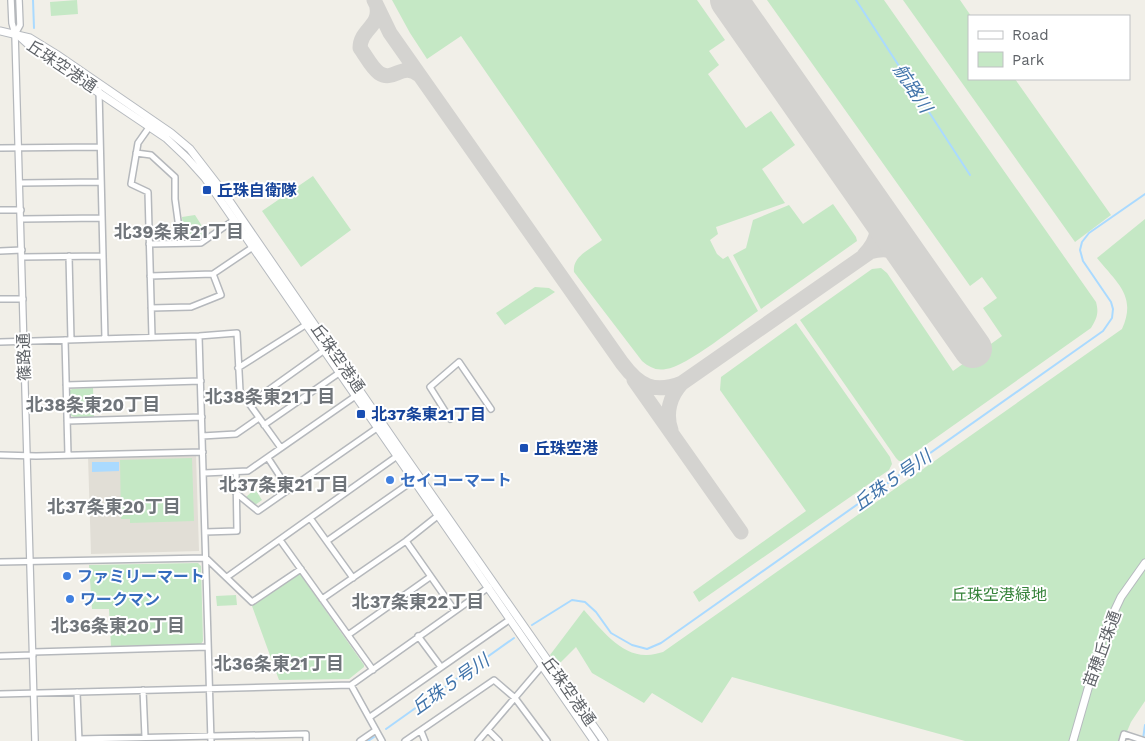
<svg xmlns="http://www.w3.org/2000/svg" width="1145" height="741" font-family="'Work Sans','Noto Sans JP',sans-serif">
	<rect width="100%" height="100%" fill="#f1efe8"/>
	<path fill="#e1ded6" d="M196 455 199 551 91 554 88 456Z"/>
	<path fill="#c5e8c5" d="M77 0 78 14 51 16 50 2Z
		M392 0H697L725 40 709 51 719 65 708 74 746 128 771 111 795 145 762 169 785 203 716 227 718 234 710 240 717 254 723 259 728 256 758 311C739 324 686 367 666 369 656 371 649 367 642 361L574 272C572 256 591 249 602 240L461 36 427 59 410 33Z
		M767 0H884L1096 302C1099 313 1097 318 1091 328L903 461H899L896 458 800 320 872 269 881 268 887 273 953 371 1002 336 983 308 997 298 982 277 970 286Z
		M903 0H960L971 16H969V79H1015L1111 215 1075 242Z
		M313 176 351 230 301 267 262 211Z
		M833 204 856 237 857 241 761 309 733 255 746 248 753 220 789 205 803 224Z
		M195 215 207 234 198 240H186L184 238 182 217Z
		M1145 219V701L1131 722 1123 741H965L732 677 702 723 652 693 644 703 592 673 576 647 558 665 550 655 584 610C600 628 621 656 647 655 652 655 658 653 663 652L1122 329C1137 296 1117 283 1097 258Z
		M535 287 549 288 555 292 505 325 496 313Z
		M796 323 890 457 892 464 889 470 699 602 693 592 806 511 720 390 721 377Z
		M93 388 94 417H74L70 415 69 391 72 389Z
		M192 458 194 521 130 523V519H121L120 460Z
		M255 489 262 500 255 505 246 497Z
		M198 563 201 566 203 641 201 644 111 646 109 609H92L89 565Z
		M298 574H300L364 665V667L349 679 279 680 252 606Z
		M236 595 237 605 217 606 216 596Z"/>
	<path fill="#aadaff" d="M92 462H119V471L92 472Z"/>
	<g fill="none" stroke-linecap="round" stroke-linejoin="round">
		<path stroke="#aadaff" stroke-width="2" d="M33 0 34 28
			M856 0 970 175
			M532 625 572 600 585 602 596 612 611 633 632 645 647 649 661 643 1103 331 1112 318 1113 309 1111 302 1083 261 1080 250 1082 242 1089 233 1145 194
			M386 729 514 638
			M1143 739 1145 725
			M368 741 374 737"/>
		<path stroke="#d4d3d0" stroke-width="15" d="M374 0 390 33 622 363C639 386 654 394 682 383L870 252C887 246 902 252 914 263
			M377 8C380 26 360 30 360 48 366 56 371 67 379 73 394 83 402 61 419 75
			M864 255C880 239 880 224 872 204
			M634 380 741 532
			M671 430C665 413 670 396 682 383"/>
		<path stroke="#d4d3d0" stroke-width="38" d="M729 0 973 349"/>
		<g stroke="#b5b8bc" stroke-width="8">
			<path id="minor" d="M99 90 105 339
				M150 126 138 143 131 184 148 192 152 337
				M0 148 100 147
				M136 153 151 155 175 177V199L181 243
				M21 183 100 182
				M0 210H21
				M22 219 102 218
				M149 244 201 243 234 220
				M0 251 22 250
				M69 256 71 340
				M22 257 103 256
				M150 276 213 274 253 247
				M0 299H23
				M151 308 191 307 221 295 213 274
				M199 336 211 741
				M65 340 68 455
				M0 342 199 336 237 333 240 391 281 448
				M238 368 307 324
				M66 385 201 381
				M249 404 326 349
				M450 419 430 387 459 362 491 409
				M67 421 202 417
				M264 425 339 373
				M202 436 236 434 259 418
				M0 455 36 456 203 452
				M268 458 289 490
				M204 473 248 471 357 395
				M236 493 258 511 377 428
				M310 518 353 578
				M205 532 237 531 236 472
				M280 540 373 670
				M327 541 414 480
				M406 541 455 611
				M0 562 206 558 252 602 301 569
				M227 577 400 454
				M322 599 406 541 440 514
				M348 635 430 577
				M418 636 441 667
				M33 652 208 647
				M0 656 33 655
				M351 685 382 741
				M143 690 145 737
				M77 692 79 741
				M0 694 351 685 489 587
				M370 717 509 620
				M488 730 499 741
				M421 731 425 741
				M79 739 306 734V741
				M360 741 376 730
				M405 741 494 680 515 698 547 741
				M478 741 542 666
				M1122 741 1124 734 1145 741"/>
		</g>
		<g stroke="#b5b8bc" stroke-width="8">
			<path id="tertiary" d="M11 0 12 23 15 34 35 741
				M15 34 20 25 19 0"/>
		</g>
		<g stroke="#b6babf" stroke-width="9">
			<path id="secondary" d="M0 31 30 38 56 54 171 133 190 149 224 193 402 452 604 741
				M19 36 31 47 166 138 187 158 205 178 594 741
				M1073 741 1104 633 1121 597 1145 563"/>
		</g>
		<use href="#minor" stroke="#fff" stroke-width="5"/>
		<use href="#tertiary" stroke="#fff" stroke-width="5.5"/>
		<use href="#secondary" stroke="#fff" stroke-width="7"/>
	</g>
	<g fill="#1a4fb4" stroke="#fff" stroke-width="2">
		<rect x="202" y="185" width="10" height="10" rx="2.5"/>
		<rect x="356" y="409" width="10" height="10" rx="2.5"/>
		<rect x="519" y="443" width="10" height="10" rx="2.5"/>
	</g>
	<g fill="#3f7fe0" stroke="#fff" stroke-width="2">
		<circle cx="390" cy="480" r="5"/>
		<circle cx="67" cy="576" r="5"/>
		<circle cx="70" cy="599" r="5"/>
	</g>
	<g text-anchor="middle" dominant-baseline="central" stroke-width="4" stroke-linejoin="round" paint-order="stroke">
		<g font-size="16" fill="#5f6368" stroke="#fff">
			<text transform="translate(62 66) rotate(34)">丘珠空港通</text>
			<text transform="translate(24 357) rotate(-92)">篠路通</text>
			<text transform="translate(338 358) rotate(55)">丘珠空港通</text>
			<text transform="translate(1102 649) rotate(-70)">苗穂丘珠通</text>
			<text transform="translate(569 691) rotate(55)">丘珠空港通</text>
		</g>
		<g font-size="16" font-weight="bold" fill="#164399" stroke="#fff" text-anchor="start">
			<text x="217" y="190">丘珠自衛隊</text>
			<text x="371" y="414">北37条東21丁目</text>
			<text x="534" y="448">丘珠空港</text>
		</g>
		<g font-size="16" font-weight="bold" fill="#366cbe" stroke="#fff" text-anchor="start">
			<text x="400" y="480">セイコーマート</text>
			<text x="77" y="576">ファミリーマート</text>
			<text x="80" y="599">ワークマン</text>
		</g>
		<g font-size="16" fill="#348238" stroke="#fff">
			<text x="999" y="594">丘珠空港緑地</text>
		</g>
		<g font-size="18" font-style="italic" fill="#4174aa" stroke="#fff">
			<text transform="translate(913 88) rotate(57)">航路川</text>
			<text transform="translate(892 480) rotate(-35)">丘珠５号川</text>
			<text transform="translate(450 684) rotate(-35)">丘珠５号川</text>
		</g>
		<g font-size="18" font-weight="bold" fill="#70757a" stroke="#fff">
			<text x="179" y="231">北39条東21丁目</text>
			<text x="270" y="396">北38条東21丁目</text>
			<text x="93" y="404">北38条東20丁目</text>
			<text x="284" y="484">北37条東21丁目</text>
			<text x="114" y="506">北37条東20丁目</text>
			<text x="418" y="601">北37条東22丁目</text>
			<text x="118" y="625">北36条東20丁目</text>
			<text x="279" y="663">北36条東21丁目</text>
		</g>
	</g>
	<rect x="968" y="15" width="162" height="65" fill="#ffffff" stroke="#bfc1c3"/>
	<rect x="978" y="31" width="25" height="8" fill="#ffffff" stroke="#bfc1c3"/>
	<text x="1012" y="40" font-size="15" fill="#5f6368">Road</text>
	<rect x="978" y="52" width="25" height="15" fill="#c5e8c5" stroke="#bfc1c3"/>
	<text x="1012" y="65" font-size="15" fill="#5f6368">Park</text>
</svg>
